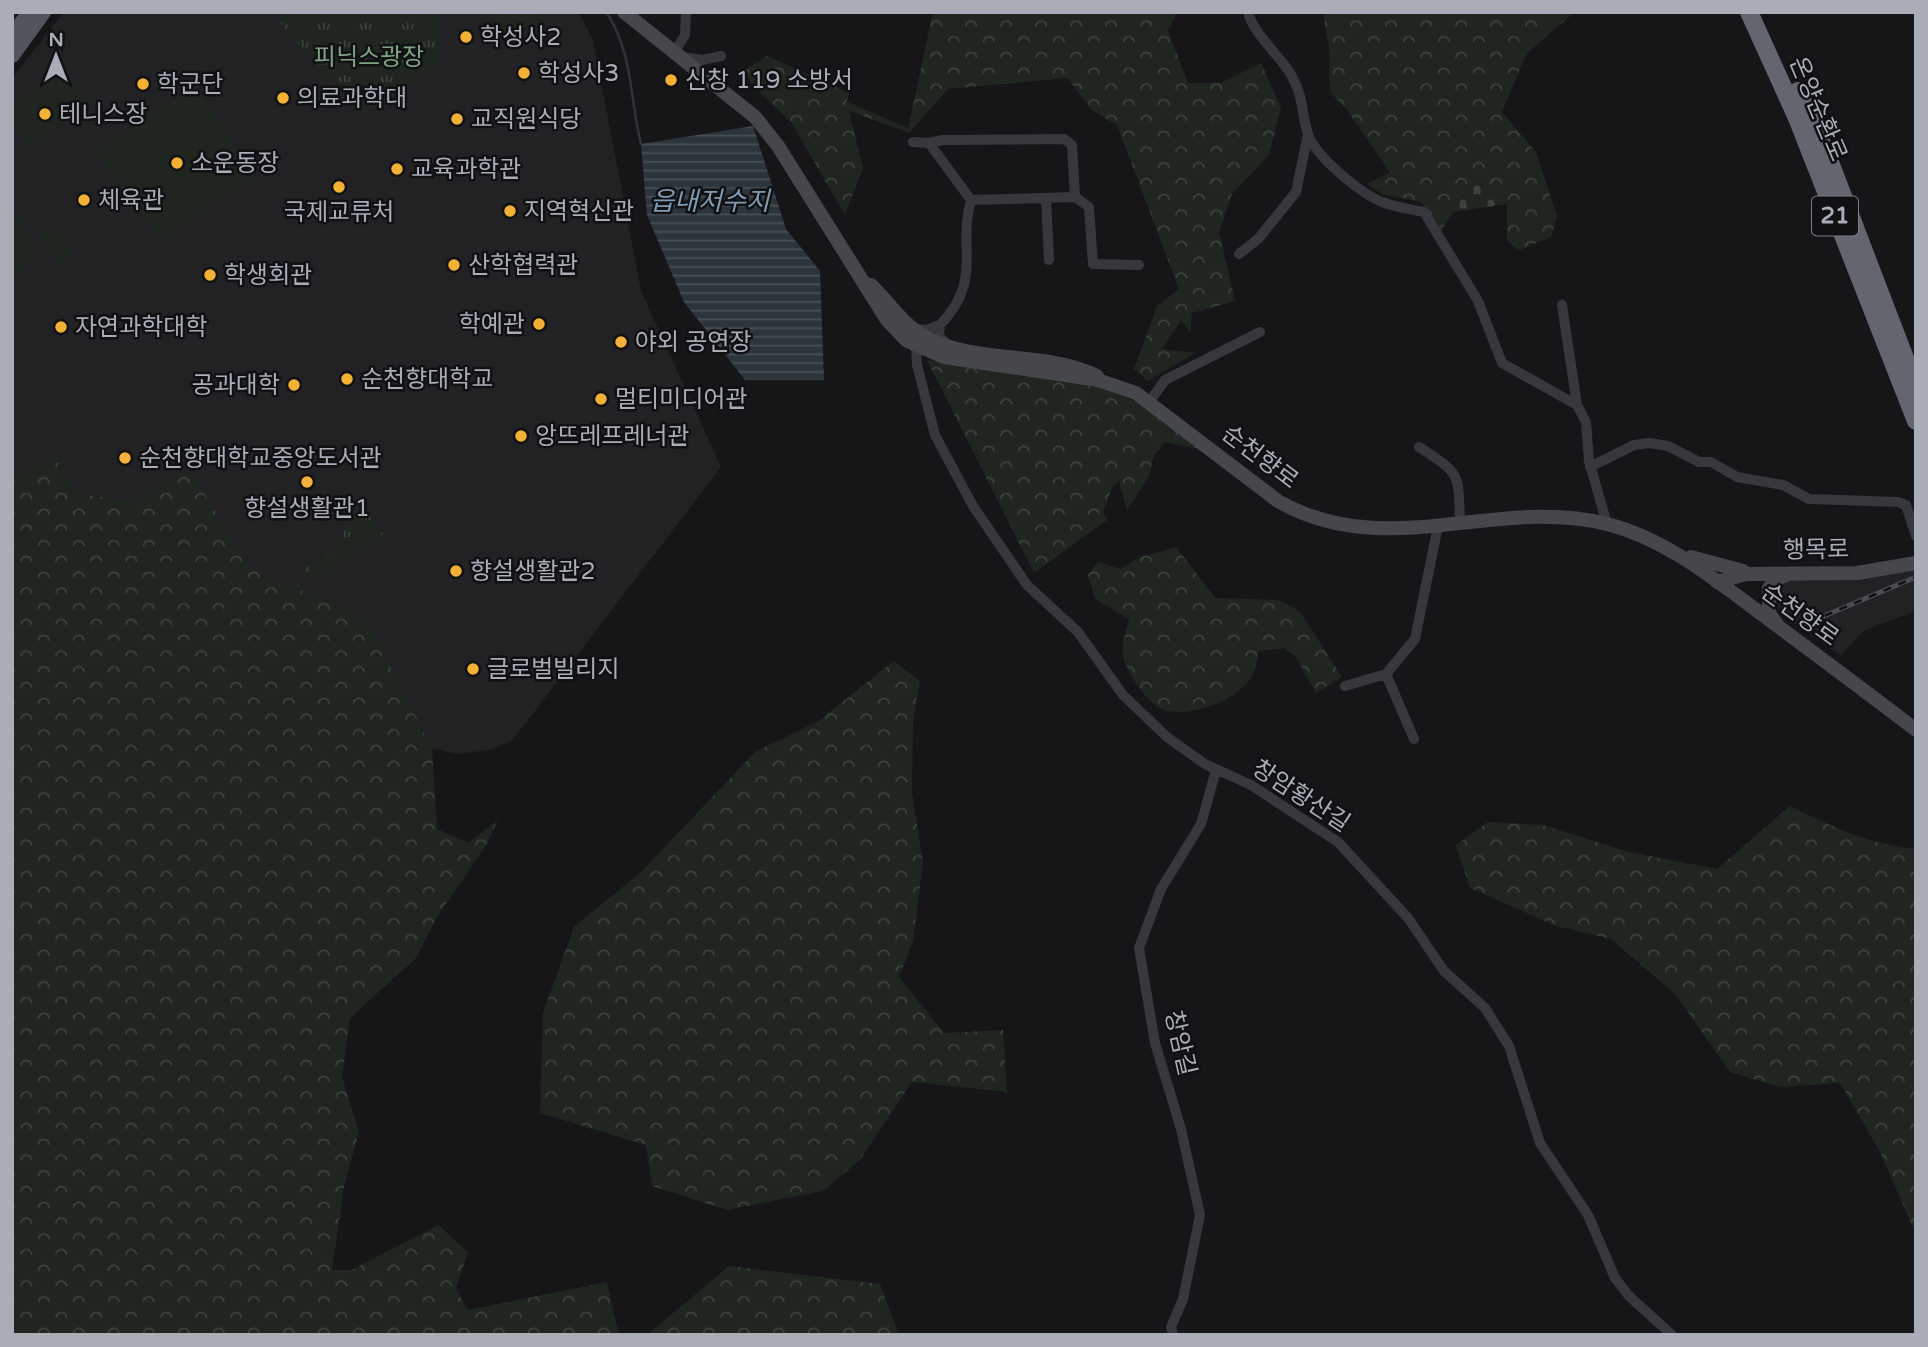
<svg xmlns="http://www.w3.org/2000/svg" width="1928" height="1347" font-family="'Varela Round','Noto Sans KR',sans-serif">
	<defs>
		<pattern id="grass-tufts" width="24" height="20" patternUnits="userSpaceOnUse" patternTransform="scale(1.75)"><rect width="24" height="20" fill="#1e261f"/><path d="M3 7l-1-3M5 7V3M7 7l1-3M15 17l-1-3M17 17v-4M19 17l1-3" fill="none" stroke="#3c433d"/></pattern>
		<pattern id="forest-crowns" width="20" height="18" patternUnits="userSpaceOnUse" patternTransform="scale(1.75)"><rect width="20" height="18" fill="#1e261f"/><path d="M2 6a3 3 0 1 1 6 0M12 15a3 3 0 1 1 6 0" fill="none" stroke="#3c433d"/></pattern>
		<pattern id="cemetery-stones" width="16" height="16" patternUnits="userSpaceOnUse" patternTransform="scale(1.75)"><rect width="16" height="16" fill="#1e261f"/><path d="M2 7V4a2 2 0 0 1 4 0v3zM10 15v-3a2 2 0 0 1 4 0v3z" fill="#3c433d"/></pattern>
		<pattern id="water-rules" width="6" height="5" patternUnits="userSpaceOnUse" patternTransform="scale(1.75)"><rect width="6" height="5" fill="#2c353c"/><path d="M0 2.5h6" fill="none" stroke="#485056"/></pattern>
	</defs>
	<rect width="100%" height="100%" fill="#161618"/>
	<path fill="#222225" d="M64 12H579L593 40 641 291 721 467 512 741 489 750 457 754 432 749 380 645 363 620 260 575 249 564 12 646V78Z
		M1916 568V611L1863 631 1841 656 1782 614 1777 606V592L1785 580Z"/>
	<path fill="url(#grass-tufts)" d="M284 12H438L443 33 441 62 359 117 279 21Z
		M360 503 383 534 317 578 303 570C320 560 336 551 344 532 349 520 351 513 360 503Z"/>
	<path fill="url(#forest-crowns)" d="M933 12H1177L1168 31 1188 83H1221L1261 63 1281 108 1269 155 1232 194 1219 232 1235 301 1192 313 1190 333 1181 320 1162 349 1195 353 1148 381 1134 369 1157 306 1179 289 1117 125 1093 111 1067 78 948 89 909 133 849 111 863 168 845 215 791 122 754 87 743 71 767 56 849 93 847 102 908 128Z
		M1323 12H1575L1527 53 1502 112 1536 152 1557 216 1551 237 1519 250 1507 240V204L1471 184 1441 231 1421 202 1382 194 1367 184 1390 172 1347 110 1330 92 1329 48Z
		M927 360 1107 389 1148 407 1200 449 1164 442 1154 456 1148 478 1127 510 1119 481 1112 488 1103 512 1107 520 1034 573Z
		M55 458 78 494 133 501 189 470 249 564 260 575 336 604 363 620 380 645 432 749 437 829 468 843 498 820 485 847 437 917 416 958 350 1018 342 1077 359 1132 344 1187 332 1270H352L438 1225 468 1252 456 1288 468 1310 607 1282 619 1335H12V475Z
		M1176 547 1215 598 1278 600 1289 605 1301 613 1342 677 1316 693 1295 656 1285 648 1258 651C1257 657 1257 666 1254 672 1243 699 1192 718 1165 710 1149 706 1126 672 1123 656 1121 645 1127 629 1129 619L1095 599 1088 575 1098 562 1120 569 1140 557Z
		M894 661 920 681 913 721 912 793 923 862 913 941 899 977 944 1033 1003 1030 1007 1092 912 1082 860 1160 823 1191 727 1210 652 1186 646 1145 540 1113 543 1013 574 927 642 871 755 752 817 722Z
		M1790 806C1832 827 1869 844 1916 849V1234L1880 1152 1840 1083 1780 1087 1730 1072 1675 994 1611 939 1556 926 1470 888 1456 845 1488 822 1543 825 1629 852 1717 869Z
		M729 1266 880 1284 899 1335H647Z"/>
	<path fill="url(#cemetery-stones)" d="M1471 184 1485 187 1507 204 1453 212Z"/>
	<path fill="#1e261f" d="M496 12H540L541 28 497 30Z
		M66 69 91 105 30 147 12 121V106Z
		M194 85 256 175 159 241 98 152Z
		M12 210C37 229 37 263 12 282Z
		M53 225 73 256 60 265 39 234Z"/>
	<path fill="url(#water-rules)" d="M753 126 786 229 820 271 824 380H745L684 302 647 215 641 144Z"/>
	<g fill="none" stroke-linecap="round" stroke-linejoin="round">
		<path stroke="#2c353c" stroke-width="2.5" d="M606 12C633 51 630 101 641 144"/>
		<path stroke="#37383d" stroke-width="10" d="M1248 12C1252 32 1279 55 1290 73 1305 99 1300 109 1308 134 1315 156 1360 193 1382 202 1395 207 1410 209 1424 212L1478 301 1502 363 1577 405 1586 422 1589 461 1607 524
			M674 53 685 35 686 12
			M683 57 702 60 721 56
			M913 142 929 143 971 200C957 249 984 279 940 325
			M929 143 943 140 1064 139 1072 145 1075 197 971 200
			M1075 197 1089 207 1093 264 1139 265
			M1046 198 1049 260
			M1239 254 1259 238 1296 192 1308 134
			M1562 305 1577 405
			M914 329 926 330 940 325 939 336 948 345
			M916 347 917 365 935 435 973 506 1027 585 1078 632 1123 695 1167 737 1205 764 1251 785 1338 842 1408 918 1444 971 1485 1008 1509 1046 1540 1143 1588 1215 1615 1278 1629 1296 1672 1335
			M1150 401 1165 380 1260 332
			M1419 447C1462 475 1458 472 1460 523
			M1590 467 1634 445 1650 443 1668 446 1699 462H1711L1737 477 1783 485 1809 499 1898 502 1906 505 1916 536
			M1386 674 1414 739
			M1345 686 1386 674 1415 639 1438 526
			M1173 1335 1171 1327 1183 1299 1200 1215 1181 1129 1155 1043 1139 948 1161 889 1201 824 1216 770"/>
		<path stroke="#45474d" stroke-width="14" d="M624 12 755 117 778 146 887 320 906 340 944 357 1098 380 1136 393 1278 501C1387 563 1493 496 1607 524 1670 540 1720 584 1771 621 1819 657 1868 693 1916 730
			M871 285C889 302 903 325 925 337 977 365 1043 350 1097 376
			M1691 557 1743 571
			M1717 582 1746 574 1857 573 1916 563
			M1777 624 1769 613V588L1776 579 1789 574"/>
		<path stroke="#53555c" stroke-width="16" d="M12 36 29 14
			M12 55 43 12"/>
		<path stroke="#63666e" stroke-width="18" d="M1749 12 1797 118 1916 421
			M1798 91 1828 157 1916 387"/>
		<g stroke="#4a4c52" stroke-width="5">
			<path id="rail" d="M1810 622 1916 577"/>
		</g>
		<use href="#rail" stroke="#111113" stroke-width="2.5" stroke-dasharray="8" stroke-linecap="butt"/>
	</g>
	<g fill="#f2b134" stroke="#111113" stroke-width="2.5">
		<circle cx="466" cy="37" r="7"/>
		<circle cx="524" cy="73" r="7"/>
		<circle cx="671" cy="80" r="7"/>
		<circle cx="143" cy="84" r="7"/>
		<circle cx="283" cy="98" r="7"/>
		<circle cx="45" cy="114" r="7"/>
		<circle cx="457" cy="119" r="7"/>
		<circle cx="177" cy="163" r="7"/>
		<circle cx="397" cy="169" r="7"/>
		<circle cx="339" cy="187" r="7"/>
		<circle cx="84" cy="200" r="7"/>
		<circle cx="510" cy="211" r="7"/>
		<circle cx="454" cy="265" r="7"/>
		<circle cx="210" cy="275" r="7"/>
		<circle cx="539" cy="324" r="7"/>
		<circle cx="61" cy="327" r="7"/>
		<circle cx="621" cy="342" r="7"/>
		<circle cx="347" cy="379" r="7"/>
		<circle cx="294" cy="385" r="7"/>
		<circle cx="601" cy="399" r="7"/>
		<circle cx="521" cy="436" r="7"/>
		<circle cx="125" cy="458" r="7"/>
		<circle cx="307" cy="482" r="7"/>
		<circle cx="456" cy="571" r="7"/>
		<circle cx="473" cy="669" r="7"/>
	</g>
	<g text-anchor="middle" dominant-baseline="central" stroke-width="5" stroke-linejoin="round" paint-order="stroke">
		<rect fill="#111113" stroke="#7b7e86" stroke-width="2" x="1812" y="196.5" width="46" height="39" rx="5"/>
		<g font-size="23" font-weight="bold" fill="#a8adb8">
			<text x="1835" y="216">21</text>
		</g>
		<g font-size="24" fill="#a8adb8" stroke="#111113" text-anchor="start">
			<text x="480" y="37">학성사2</text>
			<text x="538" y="73">학성사3</text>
			<text x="685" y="80">신창 119 소방서</text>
			<text x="157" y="84">학군단</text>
			<text x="297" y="98">의료과학대</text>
			<text x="59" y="114">테니스장</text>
			<text x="471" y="119">교직원식당</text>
			<text x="191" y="163">소운동장</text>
			<text x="411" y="169">교육과학관</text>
			<text x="98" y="200">체육관</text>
			<text x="524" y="211">지역혁신관</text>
			<text x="339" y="212" text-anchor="middle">국제교류처</text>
			<text x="468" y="265">산학협력관</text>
			<text x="224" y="275">학생회관</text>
			<text x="525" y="324" text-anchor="end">학예관</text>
			<text x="75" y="327">자연과학대학</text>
			<text x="635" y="342">야외 공연장</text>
			<text x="361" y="379">순천향대학교</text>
			<text x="280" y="385" text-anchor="end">공과대학</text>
			<text x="615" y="399">멀티미디어관</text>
			<text x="535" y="436">앙뜨레프레너관</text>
			<text x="139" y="458">순천향대학교중앙도서관</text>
			<text x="307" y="508" text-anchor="middle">향설생활관1</text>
			<text x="470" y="571">향설생활관2</text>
			<text x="487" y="669">글로벌빌리지</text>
		</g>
		<g font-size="24" fill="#7fa381" stroke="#111113">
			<text x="369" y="57">피닉스광장</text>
		</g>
		<g font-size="24" fill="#a8adb8" stroke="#111113">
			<text transform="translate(1818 109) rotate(67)">온양순환로</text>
			<text transform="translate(1260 457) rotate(37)">순천향로</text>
			<text transform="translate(1816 550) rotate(-1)">행목로</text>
			<text transform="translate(1800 615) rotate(36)">순천향로</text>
			<text transform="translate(1301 796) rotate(33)">창암황산길</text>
			<text transform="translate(1180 1043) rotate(77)">창암길</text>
		</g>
		<g font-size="26" font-style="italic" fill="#7f9bb3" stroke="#111113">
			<text x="710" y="201">읍내저수지</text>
		</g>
	</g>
	<rect width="1928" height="1347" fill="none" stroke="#a8adb8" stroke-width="28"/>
	<g transform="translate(56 56)" stroke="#111113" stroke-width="5" paint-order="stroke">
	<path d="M0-5L12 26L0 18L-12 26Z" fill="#a8adb8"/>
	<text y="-10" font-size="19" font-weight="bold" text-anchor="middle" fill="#a8adb8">N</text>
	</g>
</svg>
